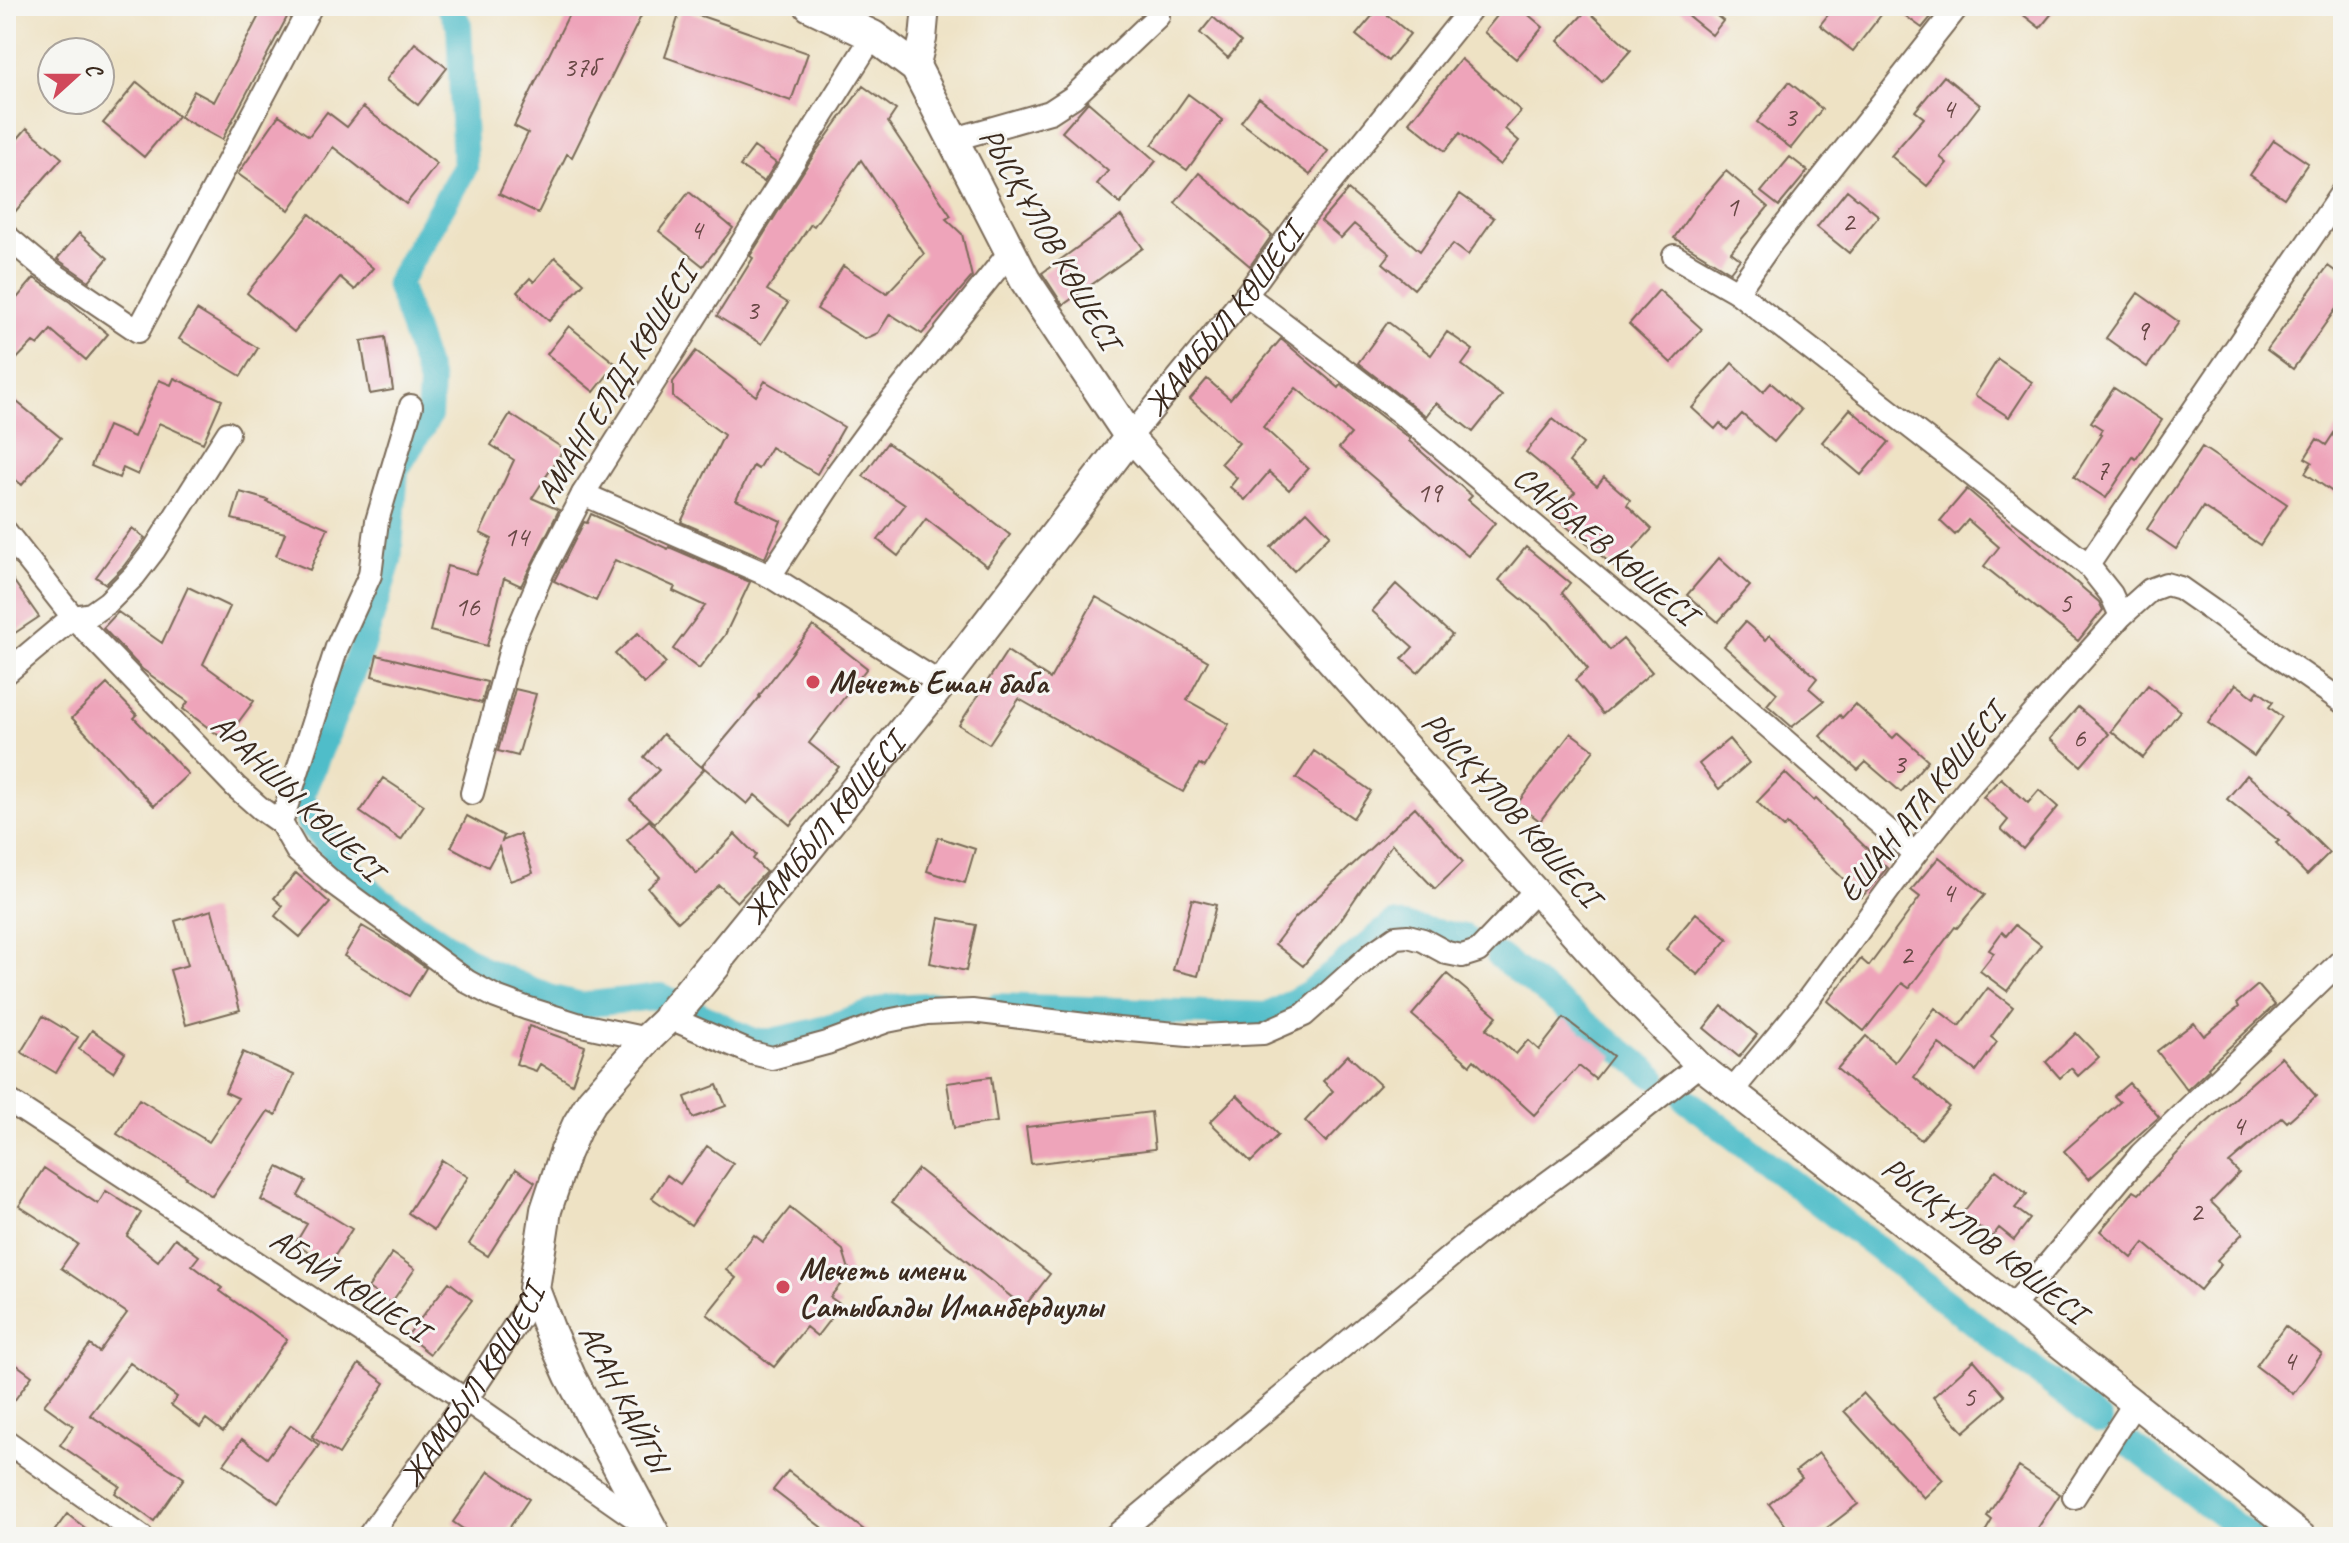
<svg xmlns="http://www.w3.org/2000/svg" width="2349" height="1543" font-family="Caveat,sans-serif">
	<rect width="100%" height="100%" fill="#f6f6f2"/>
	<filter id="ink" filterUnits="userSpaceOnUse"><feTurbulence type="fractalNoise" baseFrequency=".0125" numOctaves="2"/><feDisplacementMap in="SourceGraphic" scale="16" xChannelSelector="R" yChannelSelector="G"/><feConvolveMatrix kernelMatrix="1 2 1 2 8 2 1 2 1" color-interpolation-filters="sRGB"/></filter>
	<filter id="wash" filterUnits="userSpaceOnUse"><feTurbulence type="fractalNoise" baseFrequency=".006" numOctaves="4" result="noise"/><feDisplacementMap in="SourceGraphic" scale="32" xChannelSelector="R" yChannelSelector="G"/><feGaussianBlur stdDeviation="1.8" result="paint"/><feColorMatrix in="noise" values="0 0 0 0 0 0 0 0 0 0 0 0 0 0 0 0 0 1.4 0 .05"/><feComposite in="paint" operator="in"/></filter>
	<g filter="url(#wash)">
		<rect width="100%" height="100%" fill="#eee2c4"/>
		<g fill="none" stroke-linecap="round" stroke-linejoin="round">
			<path stroke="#50bdc9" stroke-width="26" d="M449 6 459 25 465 167 398 283 431 383 429 416 396 470 389 561 361 651 302 794 309 823 373 894 482 969 552 998 582 1005 661 996 753 1041H772L812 1032 889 1007 941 1004
				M1499 956 1654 1076
				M997 1006 1269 1015 1310 992 1393 924 1465 937
				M1686 1100 2100 1421
				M2131 1445 2250 1537"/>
		</g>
		<g id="blocks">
			<path fill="#eea4ba" d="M264 6H293L222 140 180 117 194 91 214 102Z
				M573 6H646L572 157 567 154 538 213 499 194 528 133 514 126Z
				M1505 6H1518L1543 27 1516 59 1484 32Z
				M1676 6H1705L1723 21 1712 35Z
				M1835 6H1888L1853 51 1820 25Z
				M1892 6H1940L1922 28Z
				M2012 6H2058L2040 28Z
				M1379 8 1410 34 1388 61 1356 35Z
				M681 9 808 53 791 101 665 57Z
				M1587 10 1631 50 1602 82 1558 41Z
				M1213 17 1241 42 1228 58 1200 33Z
				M415 43 447 68 418 105 386 80Z
				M1461 59 1521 111 1505 129 1519 141 1500 165 1460 133 1445 151 1409 122Z
				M1944 76 1980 105 1940 157 1947 163 1927 186 1891 156 1924 118 1915 111Z
				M137 82 178 116 144 157 103 123Z
				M1789 82 1822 109 1791 148 1757 122Z
				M863 86 896 110 888 122 951 216 946 219 962 234 972 277 922 334 890 314 878 333 865 339 817 309 843 266 887 293 924 254 861 160 814 226 811 224 767 290 788 303 762 344 717 316 753 258 750 256 815 153Z
				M1188 94 1223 120 1187 170 1152 145Z
				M1259 98 1328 151 1310 175 1241 122Z
				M1088 102 1156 161 1120 204 1097 184 1108 171 1062 132Z
				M363 107 437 164 406 204 333 147 289 210 238 174 279 115 309 136 327 112 347 127Z
				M27 128 62 158 6 222V152Z
				M2274 140 2308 163 2284 198 2250 175Z
				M754 147 776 163 764 182 740 166Z
				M1790 157 1808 171 1779 206 1761 192Z
				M1726 171 1768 207 1731 252 1740 259 1730 272 1674 238 1696 206Z
				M1199 173 1272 235 1250 266 1175 203Z
				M1348 190 1420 251 1460 194 1494 218 1468 255 1453 244 1414 289 1383 263 1390 254 1354 224 1341 238 1321 221Z
				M1847 190 1879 216 1849 253 1817 227Z
				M689 192 733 228 703 266 659 231Z
				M310 214 373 268 355 290 340 277 294 332 247 293Z
				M1121 216 1143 248 1063 305 1042 273Z
				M79 233 108 258 89 281 57 259Z
				M555 257 584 283 549 321 517 292 530 278 534 282Z
				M2328 266 2343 277V299L2293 369 2267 350Z
				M34 278 70 302 108 334 86 360 51 330 38 345 33 342 6 370V311Z
				M1659 290 1702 329 1671 363 1629 324Z
				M2138 293 2179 322 2147 367 2106 338Z
				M197 310 258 348 241 376 179 339Z
				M1388 322 1431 355 1447 332 1473 350 1462 365 1502 396 1473 432 1436 403 1426 416 1358 363Z
				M569 326 616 364 594 392 547 354Z
				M385 337 393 390 370 394 361 341Z
				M1281 339 1339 388 1341 385 1410 439 1409 441 1472 496 1468 500 1495 523 1468 556 1440 533 1439 534 1339 448 1351 434 1296 388 1263 427 1308 468 1289 490 1269 472 1245 500 1230 487 1237 478 1221 463 1239 443 1190 399 1207 379 1230 399Z
				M696 351 756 396 765 381 844 427 817 474 771 447 758 469 753 466 736 500 781 521 765 558 681 522 724 435 673 397V382Z
				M1998 359 2032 382 2009 417 1975 395Z
				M1732 363 1763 392 1771 383 1801 410 1774 442 1742 414 1727 430 1720 423 1715 429 1692 408Z
				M174 378 222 400 203 443 159 423 138 475 123 468 119 478 91 466 108 426 134 437 159 380 171 385Z
				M2114 388 2162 420 2136 459 2133 457 2106 498 2074 477 2101 435 2099 434 2102 429 2091 422Z
				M6 393 61 438 22 485 6 472Z
				M1850 409 1889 442 1861 475 1822 442Z
				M510 414 564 449 532 498 559 510 521 586 504 578 487 646 430 631 447 566 476 574 492 539 480 533 514 460 491 445Z
				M1553 419 1583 444 1569 462 1597 486 1604 477 1630 500 1627 505 1652 529 1616 568 1554 516 1575 492 1526 452Z
				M2343 419V499L2305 473 2312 462 2305 458 2317 439 2326 445Z
				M887 443 930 472 1010 535 987 566 926 519 898 556 878 540 905 505 863 476Z
				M2202 447 2287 504 2260 545 2203 507 2176 549 2147 529Z
				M1967 489 2099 602 2103 610 2078 641 1984 566 1999 547 1968 520 1955 535 1940 521Z
				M240 492 268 500 267 502 328 528 310 570 276 556 285 533 232 519Z
				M1307 511 1330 535 1294 571 1271 547Z
				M591 514 668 549 669 547 750 582 725 635 699 669 673 649 705 606 673 591 675 587 615 560 596 601 554 581 584 522 587 523Z
				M132 528 145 538 123 567 106 584 96 577Z
				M1526 547 1570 583 1562 593 1610 650 1623 639 1652 672 1603 714 1575 680 1588 669 1549 622 1499 580Z
				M1719 558 1750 586 1718 622 1687 595Z
				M6 570 39 617 6 639Z
				M1396 584 1452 635 1418 673 1402 659 1413 647 1372 611Z
				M188 587 230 607 203 664 254 701 225 740 183 709 188 702 142 669 103 628 118 612 162 643Z
				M1096 597 1208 661 1187 700 1229 724 1205 767 1199 764 1183 792 1019 699 989 744 959 725 1007 651 1050 679Z
				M1745 622 1766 640 1770 635 1817 678 1809 688 1824 701 1792 727 1767 705 1777 693 1724 646Z
				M813 626 867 668 809 743 839 767 790 825 755 795 747 804 702 766 760 697 759 696Z
				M638 633 666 663 644 684 615 654Z
				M377 655 487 682 482 703 372 676Z
				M107 684 137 715 134 718 188 774 154 806 72 718Z
				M2236 684 2254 697 2258 691 2273 702 2269 707 2282 717 2254 756 2208 723Z
				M2148 685 2180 711 2143 758 2111 731Z
				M515 689 536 694 518 756 498 751Z
				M1855 704 1893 738 1898 733 1928 760 1901 792 1866 762 1858 770 1820 736 1840 715 1842 718Z
				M2078 707 2109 734 2081 766 2050 739Z
				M1571 733 1594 750 1540 821 1517 804Z
				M663 734 704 769 655 823 630 800 659 770 644 757Z
				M1729 739 1749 763 1719 789 1699 764Z
				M1314 751 1371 791 1353 818 1296 778Z
				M1785 773 1814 801 1816 799 1887 868 1862 897 1787 824 1784 828 1757 802Z
				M2247 775 2292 812 2290 814 2329 853 2307 875 2276 843 2279 841 2227 799Z
				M383 778 424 805 401 840 360 812Z
				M2001 778 2028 803 2039 790 2058 807 2023 849 2001 829 2008 820 1983 797Z
				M1415 807 1463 862 1435 889 1392 844 1342 918 1303 966 1275 944 1295 918Z
				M467 816 504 836 502 841 520 834 533 873 510 881 499 847 488 867 451 847Z
				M649 820 697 874 735 834 756 855 753 859 766 872 737 902 719 885 678 922 648 888 660 877 627 840Z
				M938 837 975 849 965 883 927 871Z
				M1939 857 1985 895 1957 928 1955 927 1909 988 1902 983 1864 1031 1828 1001 1861 959 1869 966 1920 897 1911 890Z
				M296 873 330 903 300 937 275 916 283 906 274 898Z
				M1192 899 1216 905 1198 976 1173 970Z
				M212 910 240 1010 186 1025 170 970 188 965 175 921Z
				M1696 913 1728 939 1698 975 1666 949Z
				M939 918 976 925 966 971 930 963Z
				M2015 925 2041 945 2007 991 1980 971 1994 953 1989 950 2002 932 2006 936Z
				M362 926 391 943 426 968 409 996 344 956Z
				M1447 974 1497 1016 1486 1029 1516 1054 1528 1040 1539 1050 1564 1018 1613 1056 1595 1079 1579 1066 1534 1115 1474 1060 1470 1065 1412 1015Z
				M2258 985 2275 1005 2208 1067 2209 1069 2187 1090 2157 1051 2194 1023 2204 1036 2239 1007 2237 1003Z
				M1988 988 2013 1007 1991 1037 1997 1042 1976 1071 1939 1044 1914 1077 1949 1107 1921 1140 1837 1069 1866 1036 1895 1062 1935 1008 1959 1026Z
				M1722 1006 1757 1035 1739 1057 1704 1028Z
				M43 1016 78 1037 56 1073 21 1052Z
				M529 1026 585 1046 572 1084 540 1064 536 1071 516 1064Z
				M92 1030 125 1053 113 1072 79 1049Z
				M2076 1033 2099 1057 2078 1076 2071 1068 2060 1078 2046 1062Z
				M243 1052 294 1075 276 1115 268 1111 212 1196 186 1178 187 1177 117 1134 139 1099 209 1142 238 1098 225 1092Z
				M1348 1055 1380 1085 1326 1142 1305 1121 1333 1091 1323 1081Z
				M2281 1057 2316 1096 2287 1122 2282 1117 2229 1163 2239 1173 2211 1202 2243 1233 2217 1260 2221 1264 2200 1290 2144 1243 2132 1258 2100 1231 2134 1191 2139 1194 2204 1125Z
				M991 1077 997 1122 954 1128 947 1083Z
				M2129 1083 2159 1117 2089 1179 2064 1151 2120 1102 2114 1096Z
				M717 1085 726 1106 693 1118 685 1097Z
				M1237 1095 1278 1135 1251 1162 1210 1122Z
				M1151 1112 1155 1149 1031 1164 1026 1127Z
				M707 1146 733 1164 691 1225 652 1198 667 1175 680 1184Z
				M442 1160 468 1177 434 1230 408 1213Z
				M278 1167 306 1181 298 1196 352 1229 329 1265 295 1244 307 1224 261 1200Z
				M44 1168 98 1204 106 1191 141 1213 127 1236 158 1261 175 1238 199 1256 192 1265 222 1288 220 1291 287 1339 223 1432 206 1419 200 1427 171 1405 177 1397 130 1363 90 1415 184 1478 154 1521 115 1493 120 1486 60 1445 73 1426 44 1405 90 1345 99 1352 127 1313 61 1268 78 1244 19 1206Z
				M516 1169 535 1182 488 1256 469 1244Z
				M918 1169 1050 1274 1024 1307 892 1202Z
				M1996 1170 2027 1194 2015 1208 2030 1219 2014 1240 1999 1228 1992 1237 1962 1214Z
				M790 1208 843 1250 850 1273 830 1297 841 1305 817 1336 806 1327 774 1367 707 1314 736 1278 726 1270 754 1235 763 1242Z
				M392 1253 415 1269 391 1303 368 1288Z
				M449 1282 472 1300 430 1354 407 1336Z
				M2285 1326 2322 1354 2293 1394 2256 1366Z
				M6 1357 32 1376 6 1412Z
				M1974 1360 2005 1396 1964 1432 1933 1397Z
				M359 1364 385 1383 339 1454 312 1437Z
				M1863 1393 1943 1480 1924 1498 1844 1411Z
				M291 1425 319 1445 278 1503 224 1464 242 1439 267 1458Z
				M1819 1453 1858 1504 1815 1537H1795L1769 1504 1802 1478 1796 1471Z
				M2019 1467 2060 1494 2032 1537H1982L1992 1520 1987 1516Z
				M489 1471 529 1499 503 1537H475L453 1522Z
				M788 1471 873 1537H834L773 1490Z
				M67 1514 97 1537H50Z"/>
		</g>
	</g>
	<g filter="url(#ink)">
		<use href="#blocks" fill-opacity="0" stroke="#7a6a58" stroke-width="2"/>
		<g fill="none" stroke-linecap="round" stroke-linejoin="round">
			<g stroke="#7a6a58" stroke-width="26">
				<g id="minor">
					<path d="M951 140 1050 112 1073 97 1158 16"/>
					<path d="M6 236 42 266 138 331 311 6"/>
					<path d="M1674 256 1737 292 2088 565 2111 594 2121 616"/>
					<path d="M1737 292 1772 242 1958 6"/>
					<path d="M1246 295 1402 414 1653 626 1915 854"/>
					<path id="s1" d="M1130 437 1246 295 1298 223 1473 6"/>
					<path d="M583 494 770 576 941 684"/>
					<path d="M6 532 73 617 236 787 261 809 281 823 297 851 333 883 468 982 496 997 526 1008 577 1024 647 1039"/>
					<path d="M2088 565 2343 191"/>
					<path d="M770 576 839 471 880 415 1010 252"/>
					<path d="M6 673 73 617 91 614 108 602 134 576 154 550 228 433"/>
					<path d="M472 793 513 641 543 571 583 494 873 36"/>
					<path d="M281 823 337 647 370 575 377 521 411 406"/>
					<path d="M670 1018 752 1053 772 1058 827 1043 887 1021 927 1013 972 1011 1118 1029 1200 1036 1263 1033 1304 1015 1373 953 1396 937 1408 936 1423 940 1447 953 1462 956 1478 951 1535 891"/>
					<path d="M1732 1091 1809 998 1915 854 1973 782 2121 616 2150 590 2166 584 2180 588 2343 702"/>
					<path d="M6 1099 466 1400 651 1529"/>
					<path d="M2012 1307 2141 1154 2341 961"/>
					<path d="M6 1441 142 1537"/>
					<path d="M2074 1497 2134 1404"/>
					<path id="s2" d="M368 1537 466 1400 520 1318 534 1289"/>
					<path d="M1114 1537 1475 1236 1592 1150 1699 1065"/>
				</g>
			</g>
			<g stroke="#7a6a58" stroke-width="30">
				<path id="tertiary" d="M916 68 923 39 926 6
					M1130 437 1616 981 1699 1065 2012 1307 2303 1537"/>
			</g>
			<g stroke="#7a6a58" stroke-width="34">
				<g id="secondary">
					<path id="s3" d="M714 964 941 684 1130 437 1025 280 916 68 873 36 810 6"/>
					<path d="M656 1537 570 1376 550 1331 534 1289 546 1210 565 1153 578 1124 592 1101 647 1039 671 1016"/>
				</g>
			</g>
			<g stroke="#7a6a58" stroke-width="38">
				<path id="primary" d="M671 1016 714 964"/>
			</g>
			<use href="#minor" stroke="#fff" stroke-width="22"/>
			<use href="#tertiary" stroke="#fff" stroke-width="26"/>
			<use href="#secondary" stroke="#fff" stroke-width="30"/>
			<use href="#primary" stroke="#fff" stroke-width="34"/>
		</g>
	</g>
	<g fill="#d1495b" stroke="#f6f6f2" stroke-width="3">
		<circle cx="813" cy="682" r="8"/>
		<circle cx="783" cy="1287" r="8"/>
	</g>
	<g text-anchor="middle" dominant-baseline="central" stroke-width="6" stroke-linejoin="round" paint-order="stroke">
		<g font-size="28" fill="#684845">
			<text x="580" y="66">37б</text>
			<text x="1948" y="108">4</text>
			<text x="1790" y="116">3</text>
			<text x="1732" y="206">1</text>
			<text x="1848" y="221">2</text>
			<text x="696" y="229">4</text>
			<text x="752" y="309">3</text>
			<text x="2142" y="330">9</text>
			<text x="2102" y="469">7</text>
			<text x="1429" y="492">19</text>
			<text x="516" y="536">14</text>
			<text x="2065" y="602">5</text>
			<text x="467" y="606">16</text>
			<text x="2079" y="737">6</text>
			<text x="1899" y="763">3</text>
			<text x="1948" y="892">4</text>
			<text x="1906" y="954">2</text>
			<text x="2238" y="1125">4</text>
			<text x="2196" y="1211">2</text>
			<text x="2289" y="1360">4</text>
			<text x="1969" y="1396">5</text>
		</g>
		<g font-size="32" fill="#3b2a1e" stroke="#f6f6f2">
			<text transform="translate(1050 238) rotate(60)">РЫСҚҰЛОВ КӨШЕСІ</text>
			<text stroke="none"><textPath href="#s1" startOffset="150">ЖАМБЫЛ КӨШЕСІ</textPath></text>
			<text transform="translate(616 384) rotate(-58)">АМАНГЕЛДІ КӨШЕСІ</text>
			<text transform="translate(1605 545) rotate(40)">САНБАЕВ КӨШЕСІ</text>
			<text transform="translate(297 797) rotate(44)">АРАНШЫ КӨШЕСІ</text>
			<text transform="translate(1921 803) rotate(-51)">ЕШАН АТА КӨШЕСІ</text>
			<text transform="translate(1511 809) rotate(48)">РЫСҚҰЛОВ КӨШЕСІ</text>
			<text stroke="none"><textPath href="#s3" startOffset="174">ЖАМБЫЛ КӨШЕСІ</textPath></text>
			<text transform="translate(1984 1240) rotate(38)">РЫСҚҰЛОВ КӨШЕСІ</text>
			<text transform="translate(349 1285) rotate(33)">АБАЙ КӨШЕСІ</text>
			<text stroke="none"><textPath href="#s2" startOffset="184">ЖАМБЫЛ КӨШЕСІ</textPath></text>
			<text transform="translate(624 1398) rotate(63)">АСАН КАЙГЫ</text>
		</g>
		<g font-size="32" font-weight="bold" fill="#3b2a1e" stroke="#f6f6f2" text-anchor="start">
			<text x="829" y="682">Мечеть Ешан баба</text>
			<text x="799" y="1269">Мечеть имени<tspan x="799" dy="37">Сатыбалды Иманбердиулы</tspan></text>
		</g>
	</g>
	<rect width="2349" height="1543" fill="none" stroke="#f6f6f2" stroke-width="32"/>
	<g transform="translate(76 76) rotate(69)"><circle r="38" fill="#f6f6f2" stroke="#aba49d" stroke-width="2"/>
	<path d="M0-6L14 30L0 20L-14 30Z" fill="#d1495b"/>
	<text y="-12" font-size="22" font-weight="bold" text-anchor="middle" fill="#3b2a1e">С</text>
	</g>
</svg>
